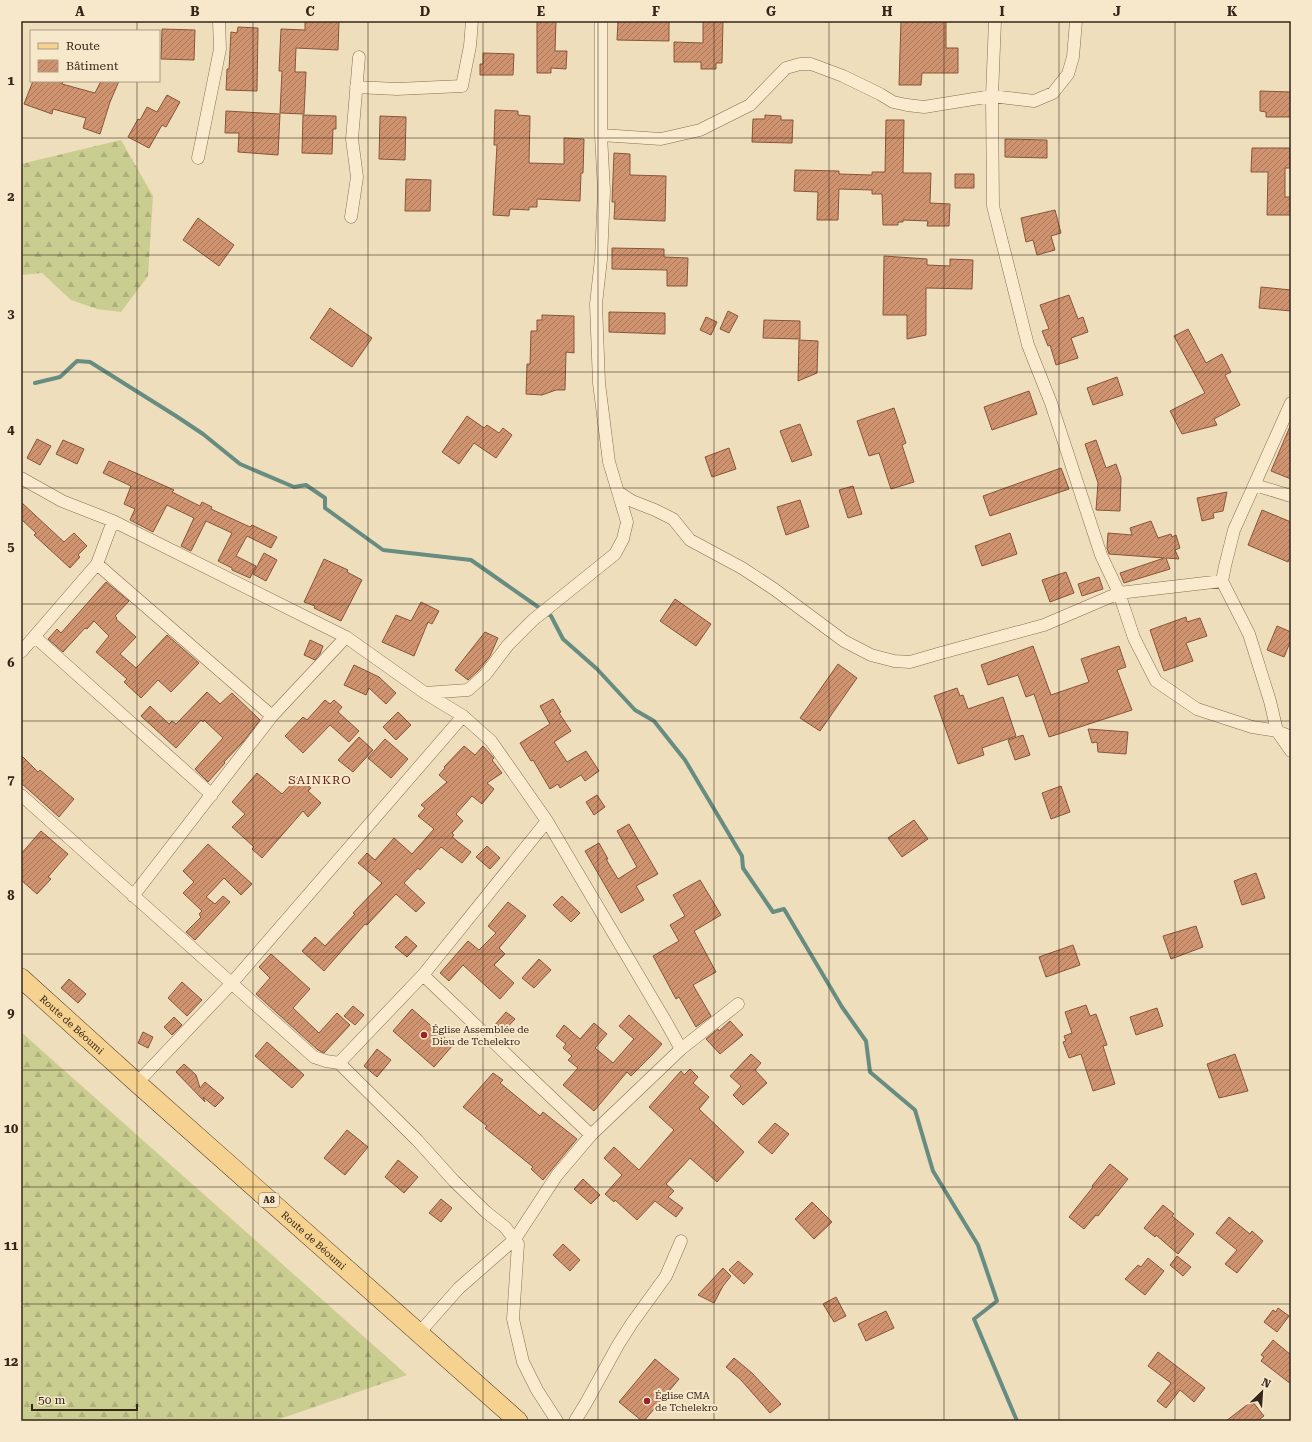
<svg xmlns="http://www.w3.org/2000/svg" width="1312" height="1442" font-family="'Roboto Serif',serif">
	<defs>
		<pattern id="forest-firs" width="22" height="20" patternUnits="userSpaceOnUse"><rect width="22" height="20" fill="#c9cd8f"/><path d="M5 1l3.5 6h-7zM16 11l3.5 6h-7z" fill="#adb07b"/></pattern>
		<pattern id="building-hatch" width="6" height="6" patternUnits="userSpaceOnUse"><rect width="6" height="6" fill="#d0936f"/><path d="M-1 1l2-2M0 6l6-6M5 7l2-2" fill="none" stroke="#aa785a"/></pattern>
	</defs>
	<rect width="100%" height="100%" fill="#efdebb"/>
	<path fill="url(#forest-firs)" d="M121 140 153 196 148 276 121 312 97 309 71 300 42 273 21 275V164Z
		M21 1032 407 1375 274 1421H21Z"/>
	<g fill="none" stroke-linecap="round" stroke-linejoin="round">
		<path stroke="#678d82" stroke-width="4" d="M35 383 60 377 77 361 90 362 176 416 203 434 240 464 294 487 306 485 325 498V508L383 550 471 560 551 616 563 639 597 669 635 710 654 721 685 760 742 856 743 868 773 912 784 909 842 1007 866 1041 870 1072 915 1110 933 1171 978 1245 997 1301 974 1319 1017 1421"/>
	</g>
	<path fill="url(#building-hatch)" stroke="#875539" d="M305 21H339L338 50 296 48 295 72H306L304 114 280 113 282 71H279L281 29 305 30Z
		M537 21H556L555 51H567L566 69 551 68V73H537Z
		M618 21 647 22V21H669V41L617 40Z
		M703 21H723L722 63H716V69H701V62H674V42L703 43Z
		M901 21H946V48H958V73H922L921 85H899Z
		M238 27 258 28 257 91 226 90 227 69H229L231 32 237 33Z
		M162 29 195 30 194 60 161 59Z
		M483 53 514 54 513 75H480V64H483Z
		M33 81H63L62 84 95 93 101 81H119L110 102 100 134 83 128 86 118 53 109 52 114 24 104Z
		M1260 91 1291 92V117H1266V112L1260 111Z
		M167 95 180 102 166 127 162 125 149 148 128 137 138 119 140 120 147 107 157 112Z
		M495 110 518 111V115L530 116 529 163 564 164V138L584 139 583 173H581L580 201 537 199V207H529V210L510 209 509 216 493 215 497 145H494Z
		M226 111 280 114 278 155 238 152 239 133H225Z
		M303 115 336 116V129H333L332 154 302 153Z
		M765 115 781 116V120H793L792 143 752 142 753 119H765Z
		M380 116 406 117 405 160 379 159Z
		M886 120H904L903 173H931L930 203 950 204 949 226H927L928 221 903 220V222H898V225H883L882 194H872V190L839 189 838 220H817L818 192 794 191 795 170 839 171V174L872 175V172H885Z
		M1005 139 1047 140V158L1005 157Z
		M1252 148H1290V168H1285V197H1291V215H1267L1268 172H1251Z
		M614 153 630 154V175L666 176 665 221 614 219 615 202H612Z
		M955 174H974V188H955Z
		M406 179 431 180 430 211H405Z
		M1055 210 1061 233 1051 236 1055 250 1037 255 1033 240 1026 242 1021 218Z
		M198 218 234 245 219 266 183 240Z
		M612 248 664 249V257L688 258 687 286H667V270L612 269Z
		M884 256 927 259V265L950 266V259L973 260 972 289 926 288V335L907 339V315H883Z
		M1261 287 1291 290V311L1259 308Z
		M1069 295 1078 319 1083 317 1088 332 1071 338 1078 358 1056 365 1050 345 1048 346 1042 331 1049 329 1040 305Z
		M330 308 372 338 352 367 310 338Z
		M728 311 738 316 729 333 720 329Z
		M609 312 665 313V334L609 332Z
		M542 315 574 316V353L566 352 565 390H556L542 395 526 394 527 364H530L531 331H537V320H542Z
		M706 317 717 322 711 335 700 330Z
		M764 320 800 321V339L763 338Z
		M1188 329 1206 363 1222 354 1231 372 1225 375 1240 405 1214 419 1217 425 1182 434 1170 411 1205 393 1174 336Z
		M799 340 818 341 817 373 798 381Z
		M1117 377 1123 395 1093 405 1087 388Z
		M1029 391 1037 414 992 430 984 407Z
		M894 408 906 443 902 445 914 482 891 489 879 453 869 456 857 421Z
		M467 416 484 428 487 425 499 433 503 428 512 435 496 458 474 443 459 464 442 452Z
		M800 424 812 455 792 462 780 431Z
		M1291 424V479L1271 471Z
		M37 439 51 446 40 465 27 458Z
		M63 440 84 449 77 464 56 454Z
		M1096 440 1106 468 1116 464 1121 478 1120 511 1096 510 1098 483 1085 444Z
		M729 448 736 469 712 477 705 457Z
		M109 461 174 490 172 492 200 506 202 502 212 507 211 509 250 527 252 525 277 537 271 548 247 536 236 556 256 566 250 578 232 570V568L218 561 232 533 206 521 191 551 181 546 194 518 167 505 153 532 130 520 135 509 124 504 131 486 103 473Z
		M1061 468 1069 489 990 516 983 496Z
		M853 486 862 514 848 518 839 490Z
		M1227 492 1223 511 1213 513 1214 518 1202 521 1197 498Z
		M800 500 809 527 786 535 777 507Z
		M21 502 64 542 74 533 87 546 78 555 80 557 70 568 34 535 36 533 21 519Z
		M1262 510 1291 522V555L1288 562 1248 545Z
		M1151 521 1158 538 1171 534 1172 537 1176 535 1180 548 1175 550 1179 559 1166 558 1170 569 1124 583 1120 573 1164 558 1109 554 1107 548 1108 533 1132 535 1130 528Z
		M1010 533 1017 554 982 566 975 546Z
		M264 553 277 560 266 581 253 574Z
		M324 559 348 570 347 572 362 580 341 621 314 608 315 606 304 602Z
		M1066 572 1074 593 1050 602 1042 580Z
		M1099 577 1103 589 1082 596 1078 584Z
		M106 582 129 601 115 616 117 618 116 619 136 637 120 654 136 668 167 635 199 663 171 692 158 680 141 698 124 682 127 679 96 652 109 636 94 621 87 629 85 628 63 652 48 639 57 629 61 633Z
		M675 599 711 624 696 646 660 621Z
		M421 602 439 611 432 624 428 622 414 656 382 642 396 615 411 621Z
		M1186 617 1187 622 1200 618 1207 636 1186 643 1193 661 1164 671 1150 630Z
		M1277 626 1291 632V640L1284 657 1267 650Z
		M485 632 498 638 490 656 479 670 468 680 455 670Z
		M310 640 323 646 320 654 315 660 304 655Z
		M1033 646 1051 695 1089 682 1081 659 1119 646 1126 667 1117 670 1132 710 1049 737 1034 694 1026 697 1018 675 988 685 981 665Z
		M838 664 857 678 820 731 800 718Z
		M354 665 379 677 396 693 386 704 369 688 366 695 344 685Z
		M957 688 960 696 963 695 968 709 1003 697 1016 736 982 748 984 755 958 764 934 696Z
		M207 692 220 704 232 693 260 720 243 742 224 762 225 763 208 782 195 769 223 738 204 720 203 722 201 720 176 748 141 716 150 706 169 724 172 721 176 724Z
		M553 699 561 712 559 713 571 731 554 742 567 762 586 751 599 771 585 781 581 775 560 788 558 784 550 789 533 760 531 761 520 743 550 724 540 706Z
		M325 700 330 704 334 700 342 707 338 712 359 731 349 742 330 725 303 753 285 736 303 717 307 720Z
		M398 712 411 725 396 740 383 727Z
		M1088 729 1128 732 1126 754 1098 752 1097 742 1092 743Z
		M1023 735 1030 755 1015 760 1008 740Z
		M359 737 373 750 353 772 338 760Z
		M385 739 408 759 391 778 368 758Z
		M464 746 475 755 483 746 494 758 492 760 502 773 487 783 494 789 482 804 472 796 456 814 463 821 452 833 454 835 452 837 471 852 462 863 441 847 420 870 418 868 404 883 425 903 416 912 396 894 367 925 365 924 324 971 302 951 315 937 325 946 355 914 353 913 382 883 358 863 367 853 375 860 394 838 412 854 434 829 418 816 425 808 421 805 447 782 439 775 445 768 444 767Z
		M21 755 38 772 40 770 74 799 59 817 21 783Z
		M257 773 282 794 298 777 311 788 308 791 321 803 308 817 303 811 262 858 252 849 254 847 232 827 245 814 232 802Z
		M1061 786 1070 812 1051 819 1042 793Z
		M597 795 605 807 594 815 586 802Z
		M914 820 928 839 902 857 888 838Z
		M629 824 658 874 636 886 644 900 621 913 585 851 599 843 608 859H606L618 879 637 867 617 831Z
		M41 831 68 854 48 877 51 879 37 894 21 880V854Z
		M208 844 252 884 241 895 224 878 206 897 215 904 223 896 230 902 195 940 186 932 201 917 199 914 202 911 183 893 194 882 183 871Z
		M487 846 500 858 490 869 476 857Z
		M1256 873 1265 898 1242 905 1234 881Z
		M700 880 721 915 694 931 716 972 693 985 711 1016 696 1027 679 997 676 999 653 956 679 941 670 925 685 916 673 895Z
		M562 896 580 913 571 922 553 905Z
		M508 902 526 916 499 948 505 954 494 965 514 983 500 999 463 965 449 981 440 973 468 941 479 950 496 933 488 926Z
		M1196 926 1203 947 1171 959 1163 936Z
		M406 936 417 946 407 957 395 947Z
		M1073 945 1080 965 1046 977 1039 957Z
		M271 954 310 989 293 1008 319 1033 337 1013 350 1025 324 1053 318 1050 256 994 270 978 259 967Z
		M539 959 551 970 534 988 522 978Z
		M69 979 86 994 78 1003 61 988Z
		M182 982 202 1000 187 1016 168 998Z
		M1086 1005 1090 1016 1096 1014 1107 1045 1103 1046 1115 1084 1093 1091 1081 1054 1069 1058 1063 1042 1066 1041 1064 1036 1072 1033 1065 1012Z
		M353 1006 364 1015 355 1025 344 1016Z
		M1157 1008 1163 1026 1136 1035 1130 1017Z
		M412 1009 453 1045 434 1067 393 1031Z
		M506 1012 515 1019 502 1033 494 1026Z
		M629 1015 662 1044 653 1054 631 1076 627 1072 594 1111 563 1085 578 1068 568 1060 572 1056 563 1048 566 1044 556 1036 564 1025 580 1039 594 1023 607 1034 595 1048 613 1063 634 1039 619 1026Z
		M174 1017 182 1025 172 1035 164 1027Z
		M730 1021 743 1035 720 1054 706 1039 718 1029 719 1031Z
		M143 1032 153 1037 148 1048 138 1043Z
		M267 1042 304 1075 292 1088 255 1056Z
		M377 1049 391 1060 377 1077 364 1066Z
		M751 1054 761 1063 755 1070 767 1083 743 1105 733 1095 741 1086 730 1076Z
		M1235 1054 1248 1091 1219 1098 1207 1064Z
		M184 1064 196 1075 200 1088 205 1082 224 1098 215 1107 203 1097 205 1102 176 1072Z
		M690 1069 698 1077 693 1083 709 1097 699 1109 744 1152 717 1182 690 1158 666 1184 674 1191 668 1197 683 1208 676 1217 655 1201 637 1220 615 1200 614 1202 605 1194 622 1175 604 1158 614 1147 639 1170 674 1130 649 1107 681 1071 684 1075Z
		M493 1073 503 1080 500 1083 540 1116 543 1112 577 1139 543 1180 531 1169 533 1167 485 1128 487 1126 463 1107Z
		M775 1123 789 1134 772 1154 758 1142Z
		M347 1130 368 1147 345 1175 324 1158Z
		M398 1160 418 1177 404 1193 385 1177Z
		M1110 1164 1128 1179 1098 1216 1096 1215 1084 1229 1069 1217 1093 1187 1092 1186Z
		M583 1179 600 1195 591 1204 574 1189Z
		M441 1199 452 1208 441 1222 429 1213Z
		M812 1202 832 1222 814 1239 795 1219Z
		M1163 1205 1174 1214 1172 1216 1194 1234 1178 1254 1156 1235 1155 1237 1144 1228Z
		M1229 1217 1250 1234 1252 1231 1263 1241 1237 1273 1225 1264 1237 1250 1216 1233Z
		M563 1244 580 1260 570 1271 553 1255Z
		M1177 1256 1191 1267 1183 1276 1170 1265Z
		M1148 1258 1164 1271 1145 1295 1125 1279 1138 1265 1141 1267Z
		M738 1261 753 1274 744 1284 729 1270Z
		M723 1268 731 1276 723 1286 714 1303 698 1295Z
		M836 1297 846 1316 834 1322 823 1304Z
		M1278 1308 1289 1316 1277 1332 1264 1322 1273 1310 1276 1312Z
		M886 1311 894 1328 866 1341 858 1324Z
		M1273 1340 1291 1355V1384L1261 1361 1264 1357 1261 1355Z
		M1158 1352 1205 1388 1194 1402 1180 1390 1166 1408 1157 1401 1171 1383 1148 1366Z
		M734 1358 752 1373 781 1404 770 1413 741 1380 726 1367Z
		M655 1359 679 1379 644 1421H642L619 1402Z
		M1252 1401 1264 1416 1257 1421H1226Z"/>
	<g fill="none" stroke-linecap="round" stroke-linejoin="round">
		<g stroke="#876d55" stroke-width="13">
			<path id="street" d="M601 21V135L604 191 601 259 596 304 599 383 609 462 618 492 632 501 655 510 673 519 690 540 742 568 774 589 844 641 871 655 894 661 910 662 941 653 1044 625 1119 593 1222 581
				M995 21 992 96 993 206 1028 345 1051 403 1101 555 1119 593 1134 638 1156 681 1197 709 1252 727 1277 731 1291 737
				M356 87 397 89 462 86 470 46 472 21
				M601 135 661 139 700 130 750 105 786 68 800 64H811L843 76 880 94 893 102 907 105 924 107 992 96 1034 101 1053 93 1068 74 1073 57 1076 21
				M198 158 220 49 219 21
				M351 217 357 177 352 139 359 57
				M1291 403 1234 530 1225 566 1222 581 1249 634 1270 701 1277 731 1291 751
				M21 478 62 501 113 521 346 637 425 693 463 716 491 741 547 821 666 1022 681 1049
				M1255 485 1291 496
				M97 564 272 716
				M35 637 212 795
				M21 652 97 564 113 521
				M425 693 468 690 485 675 508 645 533 620 615 554 623 539 627 522 618 492
				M21 795 314 1057 326 1061 339 1063 417 1140 454 1181 486 1212 505 1227 518 1244 513 1319 523 1362 537 1390 557 1421
				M133 896 272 716 346 637
				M423 975 591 1135
				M339 1063 423 975 547 821
				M137 1083 231 984 463 716
				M419 1333 459 1288 515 1239 557 1175 591 1135 681 1049 738 1004
				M575 1421 586 1403 618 1345 632 1323 666 1276 681 1241"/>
		</g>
		<g stroke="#543c2a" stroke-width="20">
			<g id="primary">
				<path id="s1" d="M21 978 137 1083 518 1421"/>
			</g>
		</g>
		<use href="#street" stroke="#faebce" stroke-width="12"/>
		<use href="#primary" stroke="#f6d290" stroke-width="19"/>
	</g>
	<path fill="none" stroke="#35261a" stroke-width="1" stroke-opacity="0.55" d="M137 21V31M253 21V1421M368 21V1421M483 21V1421M598 21V1421M714 21V1421M829 21V1421M944 21V1421M1059 21V1421M1175 21V1421M137 81V1421M21 138H1291M21 255H1291M21 372H1291M21 488H1291M21 604H1291M21 721H1291M21 838H1291M21 954H1291M21 1070H1291M21 1187H1291M21 1304H1291"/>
	<g fill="#992228" stroke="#f7e8cb" stroke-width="1.5">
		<circle cx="424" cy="1035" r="4"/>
		<circle cx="647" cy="1401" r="4"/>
	</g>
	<g text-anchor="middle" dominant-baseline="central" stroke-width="4" stroke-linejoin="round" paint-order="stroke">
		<rect fill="#f7e8cb" stroke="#6f604f" stroke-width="1" x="259" y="1193" width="20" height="14" rx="3"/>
		<g font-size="9" font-weight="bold" fill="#35261a">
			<text x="269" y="1200">A8</text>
		</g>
		<g font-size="10" fill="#35261a" stroke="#f7e8cb">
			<text stroke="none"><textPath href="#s1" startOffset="69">Route de Béoumi</textPath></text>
			<text stroke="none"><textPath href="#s1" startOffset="393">Route de Béoumi</textPath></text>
		</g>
		<g font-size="10" fill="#35261a" stroke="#f7e8cb" text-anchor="start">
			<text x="432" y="1029">Église Assemblée de<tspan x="432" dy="12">Dieu de Tchelekro</tspan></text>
			<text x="655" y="1395">Église CMA<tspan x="655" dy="12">de Tchelekro</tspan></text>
		</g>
		<g font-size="12" letter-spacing="1" fill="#642518" stroke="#f7e8cb">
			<text x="320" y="780">SAINKRO</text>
		</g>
	</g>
	<rect width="1312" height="1442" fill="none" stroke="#f7e8cb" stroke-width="44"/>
	<rect x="30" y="30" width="130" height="52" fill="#f7e8cb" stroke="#a99a84"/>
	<rect x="38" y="43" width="20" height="6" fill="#f6d290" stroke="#a99a84"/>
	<text x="66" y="50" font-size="12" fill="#35261a">Route</text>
	<rect x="38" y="60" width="20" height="12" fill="url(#building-hatch)" stroke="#a99a84"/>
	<text x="66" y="70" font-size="12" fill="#35261a">Bâtiment</text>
	<g transform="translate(1262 1392) rotate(25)" stroke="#f7e8cb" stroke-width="3" paint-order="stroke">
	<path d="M0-3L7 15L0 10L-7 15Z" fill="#35261a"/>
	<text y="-6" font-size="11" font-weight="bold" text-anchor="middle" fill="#35261a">N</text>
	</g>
	<path d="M32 1404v6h105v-6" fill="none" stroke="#35261a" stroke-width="2"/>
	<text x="38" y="1404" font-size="12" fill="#35261a" stroke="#f7e8cb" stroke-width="3" paint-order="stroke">50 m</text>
	<rect x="22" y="22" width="1268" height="1398" fill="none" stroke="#35261a" stroke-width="1.5"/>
	<g font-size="13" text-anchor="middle" font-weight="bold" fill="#35261a">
		<text x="80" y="16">A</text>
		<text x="195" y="16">B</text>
		<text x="310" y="16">C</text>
		<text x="425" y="16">D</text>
		<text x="541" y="16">E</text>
		<text x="656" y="16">F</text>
		<text x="771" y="16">G</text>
		<text x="887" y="16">H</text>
		<text x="1002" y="16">I</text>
		<text x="1117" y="16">J</text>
		<text x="1232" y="16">K</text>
		<text x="11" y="85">1</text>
		<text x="11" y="201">2</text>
		<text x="11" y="318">3</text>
		<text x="11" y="434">4</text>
		<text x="11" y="551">5</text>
		<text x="11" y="667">6</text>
		<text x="11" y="784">7</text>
		<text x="11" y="900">8</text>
		<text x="11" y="1017">9</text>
		<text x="11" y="1133">10</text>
		<text x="11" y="1250">11</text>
		<text x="11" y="1366">12</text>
	</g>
</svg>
